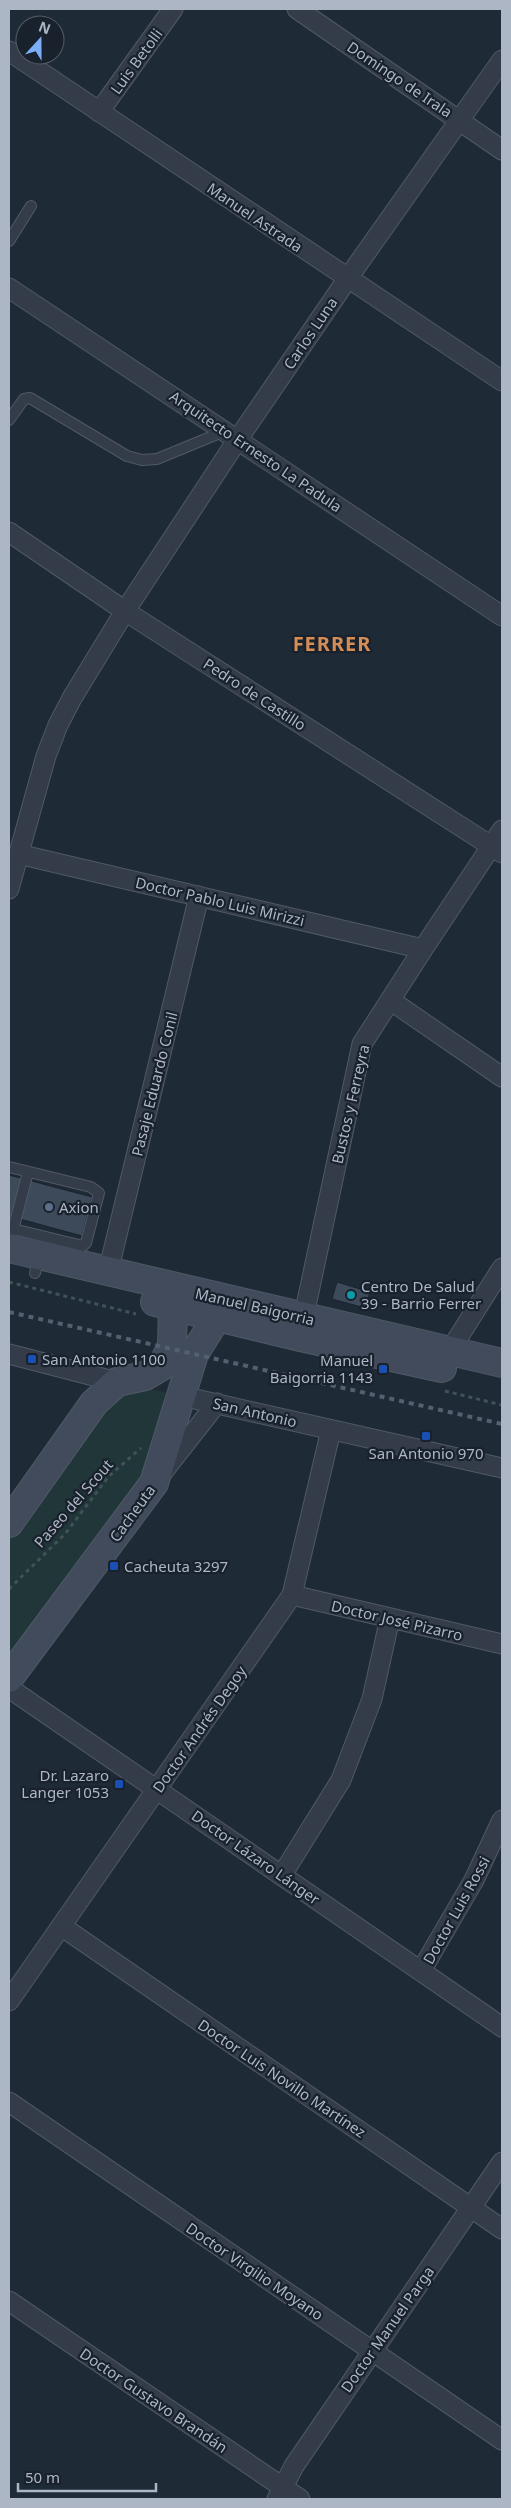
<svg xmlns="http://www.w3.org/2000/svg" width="511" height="2508" font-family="'Noto Sans',sans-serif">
	<rect width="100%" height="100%" fill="#1f2a37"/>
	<path fill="#213638" d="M117 1382 182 1396 161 1464 9 1678V1523Z"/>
	<path fill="#3d4a5a" stroke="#1a232e" d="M9 1175 92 1197 82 1236 9 1216Z
		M337 1282 370 1292 365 1308 332 1299Z"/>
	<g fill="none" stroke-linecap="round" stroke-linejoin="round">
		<g stroke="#505966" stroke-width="12">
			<path id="lane" d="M9 241 31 206
				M9 420 24 399 30 398 127 456 142 460 157 459 225 431
				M9 1167 91 1187 99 1193 86 1243 83 1246 9 1228
				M12 1234 28 1172
				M35 1273 39 1255"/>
		</g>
		<g stroke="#505966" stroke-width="21">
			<path id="street" d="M297 9 502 150
				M9 51 502 381
				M99 112 173 9
				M9 288 502 616
				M9 532 125 611 502 853
				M18 854 423 949
				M9 889 46 756 58 725 72 698 125 611 238 439 348 278 502 60
				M390 1000 502 1077
				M108 1272 199 896
				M301 1329 362 1044 423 949 502 830
				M9 1354 117 1382
				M444 1360 502 1268
				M182 1396 502 1468
				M162 1473 217 1403
				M292 1595 502 1644
				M9 1688 502 2027
				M282 1875 341 1780 372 1699 390 1618
				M61 1926 502 2229
				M421 1971 474 1880 502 1820
				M9 2001 292 1595 331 1430
				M9 2102 502 2440
				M9 2301 300 2499
				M277 2499 294 2466 502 2162"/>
		</g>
		<g stroke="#505966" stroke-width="30">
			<path id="secondary" d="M9 1248 502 1363
				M155 1302 300 1337 442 1368
				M9 1523 94 1403 117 1382 145 1376 162 1366 172 1346 173 1307 178 1290
				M9 1678 154 1483 194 1354 217 1317 223 1303"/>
		</g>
		<path stroke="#3f5356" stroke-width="3" stroke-dasharray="4 4" stroke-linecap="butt" d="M9 1282 136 1314
			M445 1391 502 1405
			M9 1589 65 1534 109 1476 141 1448"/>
		<use href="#lane" stroke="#333c48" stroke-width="10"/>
		<use href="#street" stroke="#333c48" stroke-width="19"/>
		<use href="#secondary" stroke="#414b5b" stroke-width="28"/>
		<path stroke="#54606f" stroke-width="4" stroke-dasharray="5 5" stroke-linecap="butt" d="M9 1312 502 1424"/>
	</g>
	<circle fill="#5c6f8a" stroke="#18212c" stroke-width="2" cx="49" cy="1207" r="5"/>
	<circle fill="#0f9aa8" stroke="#18212c" stroke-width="2" cx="351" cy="1295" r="5"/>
	<g fill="#1a4fb4" stroke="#18212c" stroke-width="2">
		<rect x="27" y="1354" width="10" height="10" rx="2.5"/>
		<rect x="378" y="1364" width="10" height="10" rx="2.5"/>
		<rect x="421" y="1431" width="10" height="10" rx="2.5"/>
		<rect x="109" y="1561" width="10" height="10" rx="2.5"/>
		<rect x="114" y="1779" width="10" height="10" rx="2.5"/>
	</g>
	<g text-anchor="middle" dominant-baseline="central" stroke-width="4.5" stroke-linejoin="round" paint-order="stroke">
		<g font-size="15" fill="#adb6c5" stroke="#18212c">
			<text transform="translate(136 61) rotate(-54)">Luis Betolli</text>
			<text transform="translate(400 79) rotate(34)">Domingo de Irala</text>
			<text transform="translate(255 217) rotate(34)">Manuel Astrada</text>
			<text transform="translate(310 333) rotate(-56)">Carlos Luna</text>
			<text transform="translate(256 451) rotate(34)">Arquitecto Ernesto La Padula</text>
			<text transform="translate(255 694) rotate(33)">Pedro de Castillo</text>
			<text transform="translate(220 901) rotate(13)">Doctor Pablo Luis Mirizzi</text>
			<text transform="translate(154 1084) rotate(-76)">Pasaje Eduardo Conil</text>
			<text transform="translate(350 1104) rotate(-77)">Bustos y Ferreyra</text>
			<text transform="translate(255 1306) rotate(13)">Manuel Baigorria</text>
			<text transform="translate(255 1412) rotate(13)">San Antonio</text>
			<text transform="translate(73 1503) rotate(-49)">Paseo del Scout</text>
			<text transform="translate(132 1513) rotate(-54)">Cacheuta</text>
			<text transform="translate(397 1620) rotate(13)">Doctor José Pizarro</text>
			<text transform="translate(199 1729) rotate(-55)">Doctor Andrés Degoy</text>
			<text transform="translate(256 1857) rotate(35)">Doctor Lázaro Lánger</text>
			<text transform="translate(456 1910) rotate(-61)">Doctor Luis Rossi</text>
			<text transform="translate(282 2078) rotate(34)">Doctor Luis Novillo Martínez</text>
			<text transform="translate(255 2271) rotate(34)">Doctor Virgilio Moyano</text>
			<text transform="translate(387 2329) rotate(-55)">Doctor Manuel Parga</text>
			<text transform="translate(154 2400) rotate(34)">Doctor Gustavo Brandán</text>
		</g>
		<g font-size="15" fill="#adb6c5" stroke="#18212c" text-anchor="start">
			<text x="59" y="1207">Axion</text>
			<text x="361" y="1286">Centro De Salud<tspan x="361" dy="17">39 - Barrio Ferrer</tspan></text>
			<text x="42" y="1359">San Antonio 1100</text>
			<text x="373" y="1360" text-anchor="end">Manuel<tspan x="373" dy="17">Baigorria 1143</tspan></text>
			<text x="426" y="1453" text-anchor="middle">San Antonio 970</text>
			<text x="124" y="1566">Cacheuta 3297</text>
			<text x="109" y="1775" text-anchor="end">Dr. Lazaro<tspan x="109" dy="17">Langer 1053</tspan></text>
		</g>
		<g font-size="20" font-weight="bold" letter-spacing="1" fill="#d58d57" stroke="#18212c">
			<text x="332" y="643">FERRER</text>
		</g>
	</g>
	<rect width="511" height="2508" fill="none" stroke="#adb6c5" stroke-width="20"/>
	<g transform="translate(40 40) rotate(21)"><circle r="24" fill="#18212c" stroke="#545d69"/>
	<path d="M0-4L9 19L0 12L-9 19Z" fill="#7caefa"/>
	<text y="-8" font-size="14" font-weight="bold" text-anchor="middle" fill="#adb6c5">N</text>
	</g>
	<path d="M18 2483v8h138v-8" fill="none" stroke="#adb6c5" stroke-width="2.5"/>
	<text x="25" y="2483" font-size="15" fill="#adb6c5" stroke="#18212c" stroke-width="4" paint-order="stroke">50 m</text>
</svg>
